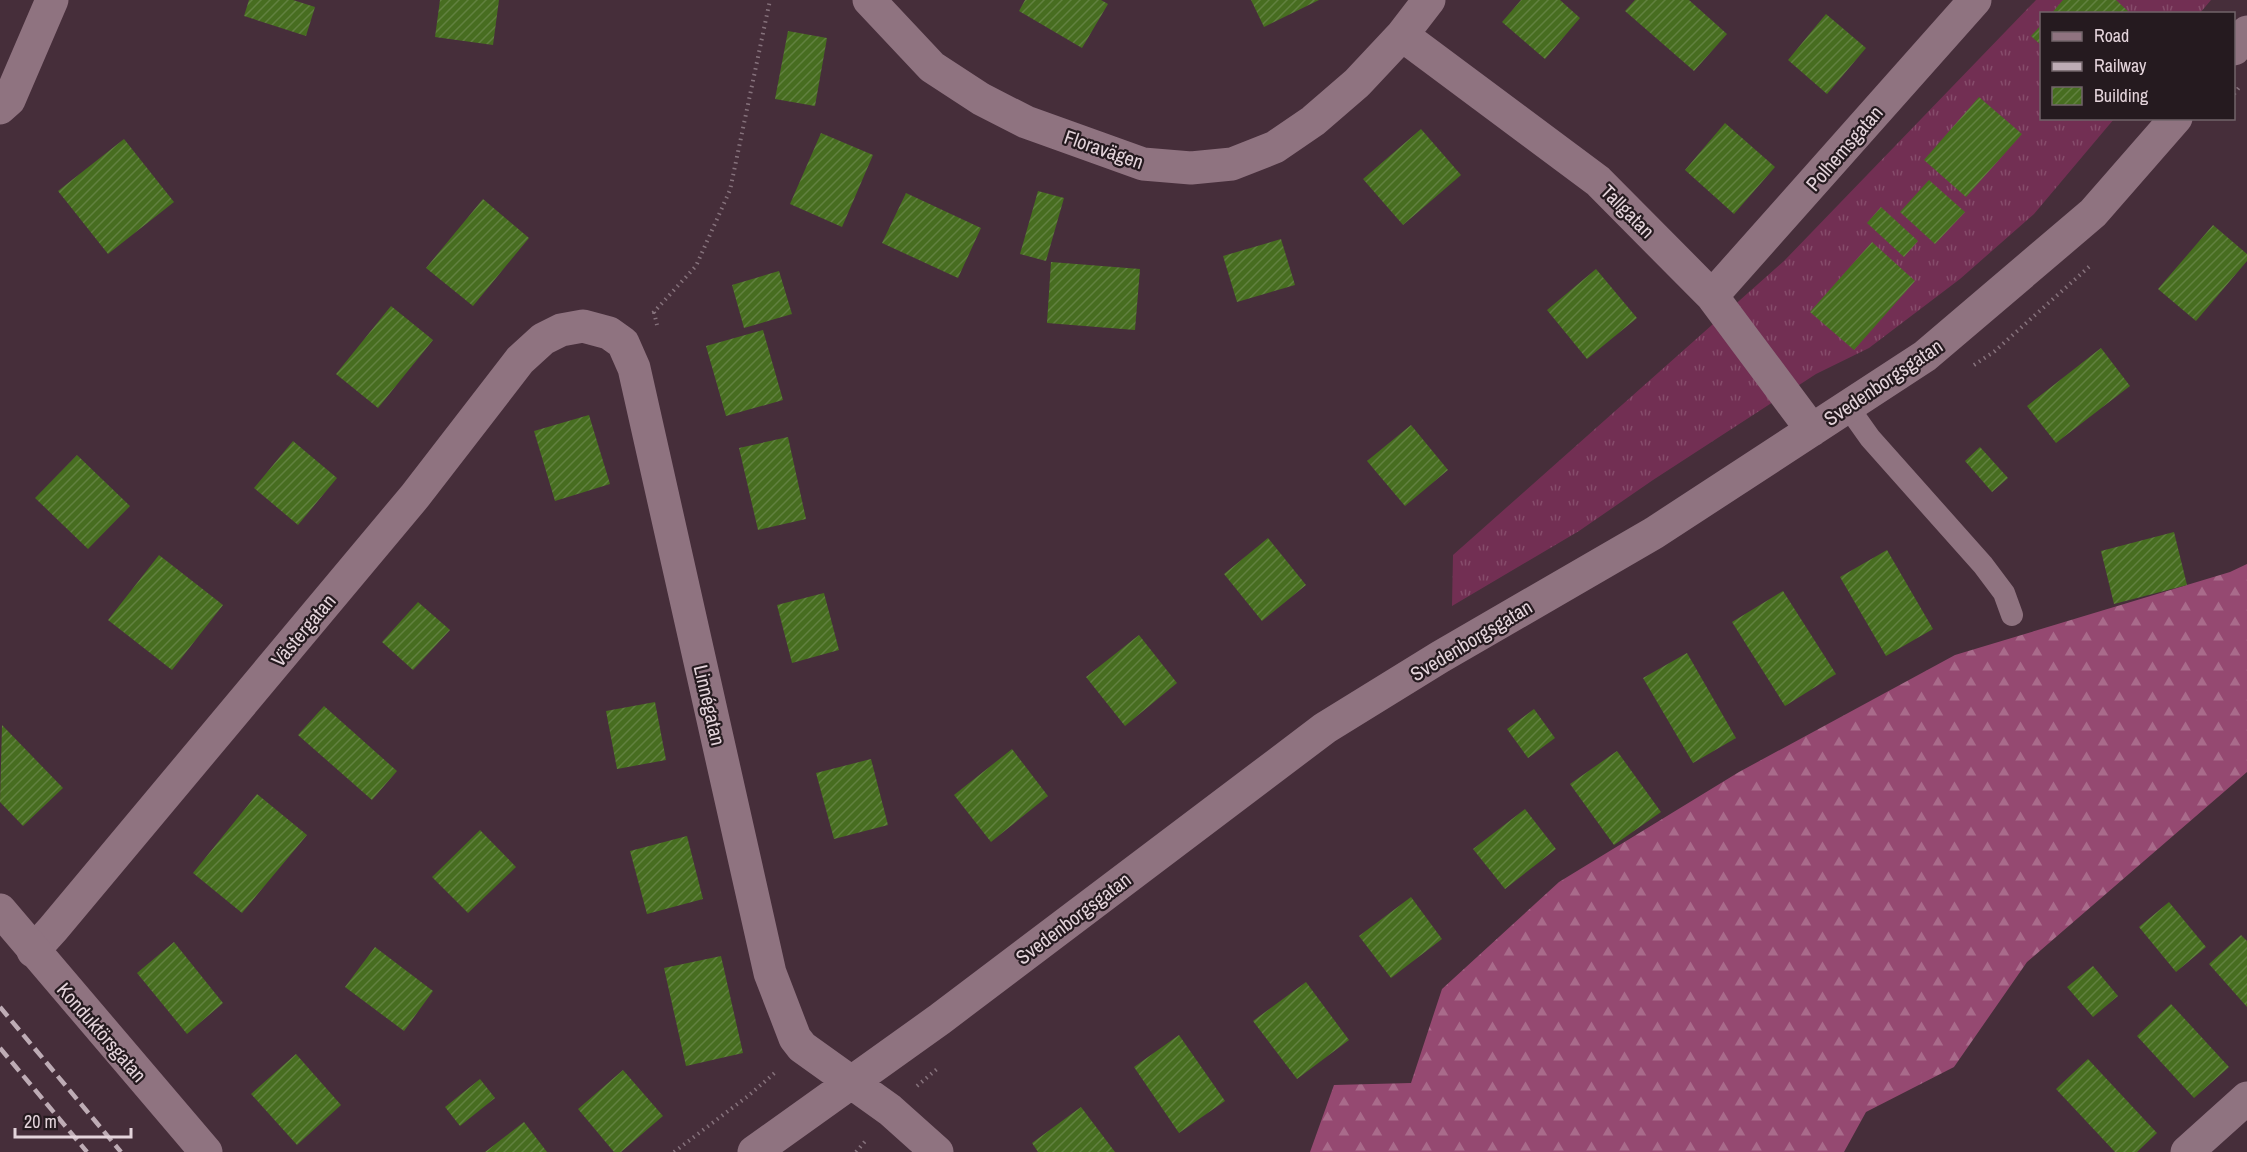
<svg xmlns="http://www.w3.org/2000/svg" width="2247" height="1152" font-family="'Archivo Narrow',sans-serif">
	<defs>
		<pattern id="grass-tufts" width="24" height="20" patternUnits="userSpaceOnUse" patternTransform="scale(1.5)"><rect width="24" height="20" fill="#722f53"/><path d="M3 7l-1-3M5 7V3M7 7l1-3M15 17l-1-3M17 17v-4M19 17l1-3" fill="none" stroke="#864c6b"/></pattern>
		<pattern id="forest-firs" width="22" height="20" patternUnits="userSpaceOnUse" patternTransform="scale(1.5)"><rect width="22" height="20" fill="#954971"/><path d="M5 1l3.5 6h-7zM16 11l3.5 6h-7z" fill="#a96b8b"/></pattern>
		<pattern id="building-hatch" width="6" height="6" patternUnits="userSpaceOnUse" patternTransform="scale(1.5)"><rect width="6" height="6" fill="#476d20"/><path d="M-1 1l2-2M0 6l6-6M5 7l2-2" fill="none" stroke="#618140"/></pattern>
	</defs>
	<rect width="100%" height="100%" fill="#462e3a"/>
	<path fill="url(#grass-tufts)" d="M2036 0H2211L2200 13 2042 14V118L2114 119 2034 214 1960 279 1869 348 1816 374 1653 480 1579 531 1452 606 1453 555 1784 261Z"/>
	<path fill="url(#forest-firs)" d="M2247 564V772L2027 962 1954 1067 1866 1112 1844 1152H1310L1334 1085 1411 1083 1442 989 1559 882 1739 772 1955 655 2230 572Z"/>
	<path fill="url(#building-hatch)" d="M249 0H293L315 7 306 36 244 16Z
		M440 0H499L493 45 435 37Z
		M1025 0H1101L1108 4 1082 48 1019 11Z
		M1251 0H1319L1264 27Z
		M1521 0H1560L1580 18 1545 59 1502 22Z
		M1635 0H1689L1727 34 1694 71 1625 11Z
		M2063 0H2116L2131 14H2051Z
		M1826 14 1866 48 1827 94 1788 60Z
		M2042 24V46L2031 36Z
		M788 31 827 38 815 106 775 99Z
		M1979 97 2022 134 1966 197 1924 160Z
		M1725 123 1775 167 1734 214 1685 170Z
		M1421 129 1461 175 1403 225 1363 179Z
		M821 133 873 155 842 227 790 204Z
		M124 139 174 202 108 254 58 191Z
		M1929 180 1965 212 1935 244 1900 212Z
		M1038 191 1064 198 1046 261 1020 254Z
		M906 193 981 228 958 278 882 243Z
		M483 199 529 238 473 306 426 268Z
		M1881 207 1918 241 1904 257 1867 223Z
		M2213 225 2247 254V261L2196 321 2158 289Z
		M1281 239 1295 285 1237 302 1223 256Z
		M1872 242 1915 281 1854 350 1810 312Z
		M1051 262 1140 269 1135 330 1047 323Z
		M1596 269 1637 318 1587 359 1547 310Z
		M779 271 792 314 744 328 732 285Z
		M391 306 433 340 378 408 336 374Z
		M763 330 783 400 726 416 706 346Z
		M2101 348 2130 386 2056 443 2027 406Z
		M589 415 610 484 555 501 534 431Z
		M1411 425 1448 470 1405 506 1367 461Z
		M788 437 806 519 758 530 739 448Z
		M293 441 337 478 298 525 254 488Z
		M1980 447 2008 478 1992 492 1965 461Z
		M77 455 130 506 88 549 35 498Z
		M2174 532 2187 585 2114 604 2101 551Z
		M1268 538 1306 585 1262 621 1224 574Z
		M1887 550 1933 629 1886 656 1840 577Z
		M159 555 223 605 172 670 108 620Z
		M1783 591 1836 674 1785 706 1732 622Z
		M824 593 839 650 792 663 777 605Z
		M418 602 450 630 413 670 382 642Z
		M1139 635 1177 683 1125 726 1086 677Z
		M1687 653 1736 738 1693 763 1643 678Z
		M655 702 666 760 617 769 606 711Z
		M324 706 397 771 372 800 298 735Z
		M1534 709 1555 738 1528 758 1507 729Z
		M2 725 63 788 23 826 0 802Z
		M1012 749 1048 796 991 842 954 795Z
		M1617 751 1661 812 1614 845 1570 784Z
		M871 759 888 825 834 839 816 773Z
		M257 794 307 835 242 913 193 873Z
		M1525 809 1556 849 1505 889 1473 849Z
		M480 830 516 867 468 913 432 877Z
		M687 836 703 899 647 914 630 851Z
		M1411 897 1442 939 1391 978 1359 936Z
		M2169 902 2206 947 2176 972 2139 927Z
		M2241 935 2247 941V1007L2209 964Z
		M174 942 223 1003 187 1034 137 973Z
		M375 947 433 991 404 1031 345 987Z
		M721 956 743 1053 686 1066 664 968Z
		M2093 966 2118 996 2093 1017 2067 987Z
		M1306 982 1349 1040 1297 1079 1253 1021Z
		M2171 1004 2229 1067 2194 1098 2137 1036Z
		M1179 1035 1225 1101 1179 1133 1134 1067Z
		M296 1054 341 1105 297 1145 251 1094Z
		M2088 1059 2157 1133 2137 1152H2115L2056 1089Z
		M623 1070 663 1116 621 1152H614L578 1109Z
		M480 1079 495 1098 460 1126 445 1107Z
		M1081 1107 1115 1152H1038L1032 1143Z
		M524 1122 547 1152H485Z"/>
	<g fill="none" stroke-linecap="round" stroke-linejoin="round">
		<path stroke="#86727c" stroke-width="4" stroke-dasharray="1.5 4.5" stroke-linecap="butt" d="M2234 94 2241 85
			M654 312 657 325
			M653 313 696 266 730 190 770 0
			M1974 365 1995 351 2091 265
			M917 1086 937 1069
			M674 1152 748 1096 777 1071
			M856 1152 867 1139"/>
		<path stroke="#8f7380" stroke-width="22" d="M1848 407 1870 438 1983 565 2004 593 2012 615"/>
		<path stroke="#8f7380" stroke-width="33" d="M869 0 932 67 981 99 1026 122 1143 164 1191 168 1232 164 1275 147 1313 121 1357 83 1402 35 1429 0
			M1402 35 1598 181 1712 296 1812 430
			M2234 49 2247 32
			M0 108 9 100 52 0
			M1712 296 1975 0
			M33 951 53 929 415 496 520 360 543 339 561 330 583 326 609 333 623 343 634 368 770 973 795 1038 802 1047 890 1110 937 1152
			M754 1152 940 1019 1325 728 1440 657 1654 533 1925 356 2093 213 2176 118
			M2187 1152 2247 1098"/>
		<path stroke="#8f7380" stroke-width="33" d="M0 910 206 1152"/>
		<path stroke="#beacb5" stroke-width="4.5" stroke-dasharray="12 6" stroke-linecap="butt" d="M0 1007 121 1152
			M0 1048 87 1152"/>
	</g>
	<g text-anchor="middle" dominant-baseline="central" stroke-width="4.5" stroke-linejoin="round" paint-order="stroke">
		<g font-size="20" fill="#e4d4db" stroke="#251a1f">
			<text transform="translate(1844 148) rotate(-49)">Polhemsgatan</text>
			<text transform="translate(1104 149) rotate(19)">Floravägen</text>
			<text transform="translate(1628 211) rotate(45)">Tallgatan</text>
			<text transform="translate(1883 382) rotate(-34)">Svedenborgsgatan</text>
			<text transform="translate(303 630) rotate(-50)">Västergatan</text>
			<text transform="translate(1471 640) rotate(-31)">Svedenborgsgatan</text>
			<text transform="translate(710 705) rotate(77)">Linnégatan</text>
			<text transform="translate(1073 918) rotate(-37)">Svedenborgsgatan</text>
			<text transform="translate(102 1032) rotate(49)">Konduktörsgatan</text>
		</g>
	</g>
	<rect x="2040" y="12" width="195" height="108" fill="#251a1f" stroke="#71646a" stroke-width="1.5"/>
	<rect x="2052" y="32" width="30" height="9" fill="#8f7380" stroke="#71646a" stroke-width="1.5"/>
	<text x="2094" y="42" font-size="18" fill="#e4d4db">Road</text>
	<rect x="2052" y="62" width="30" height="9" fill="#beacb5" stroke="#71646a" stroke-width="1.5"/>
	<text x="2094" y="72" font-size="18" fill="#e4d4db">Railway</text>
	<rect x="2052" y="87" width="30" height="18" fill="url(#building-hatch)" stroke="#71646a" stroke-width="1.5"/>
	<text x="2094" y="102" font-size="18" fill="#e4d4db">Building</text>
	<path d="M15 1128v9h116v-9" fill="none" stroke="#e4d4db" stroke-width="3"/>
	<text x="24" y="1128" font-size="18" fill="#e4d4db" stroke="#251a1f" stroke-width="4.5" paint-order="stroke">20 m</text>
</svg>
